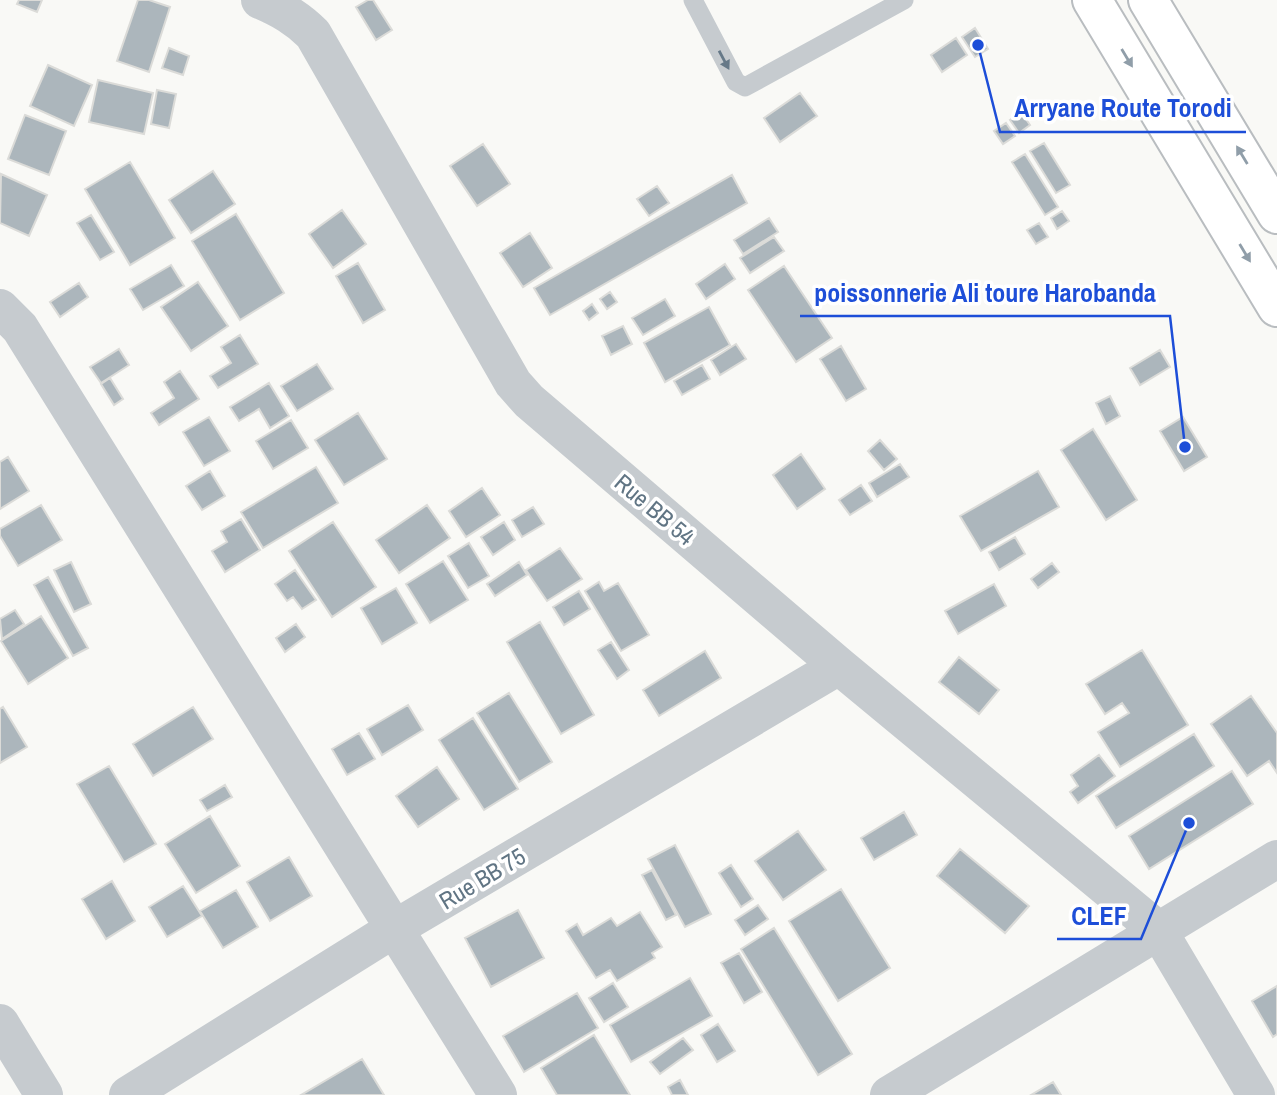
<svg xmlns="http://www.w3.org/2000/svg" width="1277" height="1095" font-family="'Archivo Narrow',sans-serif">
	<rect width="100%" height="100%" fill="#f9f9f6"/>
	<path fill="#acb6bc" stroke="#dbdbd8" stroke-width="2" d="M19 0H42L37 12 17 4Z
		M138 0H149L170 7 149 72 117 61Z
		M368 0H373L392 30 376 40 356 7Z
		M975 28 988 49 975 57 962 37Z
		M956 38 967 55 942 72 931 55Z
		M169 48 189 56 183 75 162 68Z
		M48 65 92 85 74 126 30 106Z
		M98 80 153 93 144 134 89 122Z
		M157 90 176 94 169 128 151 124Z
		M800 93 817 116 780 142 764 118Z
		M1021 112 1030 125 1019 133 1010 120Z
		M25 115 66 131 49 175 8 159Z
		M1006 123 1015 136 1003 144 994 131Z
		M1044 143 1070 185 1056 193 1030 151Z
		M483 144 510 184 477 206 450 166Z
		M1025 154 1058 207 1045 215 1012 162Z
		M130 162 175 238 130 265 85 189Z
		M213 171 235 204 191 233 169 200Z
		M1 174 47 195 29 236 0 223Z
		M732 175 747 203 550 315 534 288Z
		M657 186 669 203 649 216 637 199Z
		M342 210 366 244 333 268 309 234Z
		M1062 211 1069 221 1057 229 1051 218Z
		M236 214 284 293 240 320 192 241Z
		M91 215 114 252 100 260 77 223Z
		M769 218 778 232 743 254 734 240Z
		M1039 223 1048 237 1036 244 1027 230Z
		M530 233 552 268 523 287 500 253Z
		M774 237 784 251 750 273 740 258Z
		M358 263 385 310 363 323 336 276Z
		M725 264 735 279 706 299 696 284Z
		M171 265 184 286 143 310 130 289Z
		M784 266 832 338 796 362 748 290Z
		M198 282 228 326 191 351 161 307Z
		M79 283 88 297 60 317 50 302Z
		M610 292 617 302 607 309 600 299Z
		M665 299 675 316 643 335 632 318Z
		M592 304 598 313 589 320 583 311Z
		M709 307 730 345 665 382 644 343Z
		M623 326 632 344 611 355 602 336Z
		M240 335 258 364 218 388 210 376 231 363 221 347Z
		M736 344 746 359 720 375 711 360Z
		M841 346 866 389 846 401 820 359Z
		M119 349 129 365 101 383 90 367Z
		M1160 350 1170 367 1140 385 1130 368Z
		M317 364 333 389 297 411 281 386Z
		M702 365 710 379 682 395 674 381Z
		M180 371 199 399 159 425 151 413 174 398 164 382Z
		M110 378 123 399 114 405 101 384Z
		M269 383 289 416 270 428 259 409 239 421 230 407Z
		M1110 396 1120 416 1106 424 1096 403Z
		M358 413 387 459 344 485 315 440Z
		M209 417 230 451 204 466 183 432Z
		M1183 417 1207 457 1184 471 1160 431Z
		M291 420 308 448 273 469 256 441Z
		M1093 429 1137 500 1106 520 1061 450Z
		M880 440 897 459 884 470 868 451Z
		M801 454 825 489 797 509 773 475Z
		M8 457 29 491 0 509V462Z
		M900 464 909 477 877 497 869 483Z
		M316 467 338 503 263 548 241 512Z
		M210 471 225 496 202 510 186 486Z
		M1038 471 1059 507 981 551 960 516Z
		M861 485 872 501 850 515 839 500Z
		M482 488 500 515 466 537 449 511Z
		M41 505 62 540 18 566 0 536V529Z
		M427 505 450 538 399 573 376 540Z
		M533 507 544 524 522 537 512 520Z
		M241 519 260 550 225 572 212 551 227 542 221 531Z
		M333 522 376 587 332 617 289 551Z
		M504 522 515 540 493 555 481 537Z
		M1015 537 1025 554 999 570 989 552Z
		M469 543 489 576 468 588 448 556Z
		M560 548 582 579 547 601 526 570Z
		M443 561 468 600 430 623 406 584Z
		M71 562 91 604 74 612 54 570Z
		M519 562 527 575 495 596 487 584Z
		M1052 563 1059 572 1038 588 1031 579Z
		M295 570 316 600 302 609 293 597 287 601 275 584Z
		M48 577 88 648 73 656 34 585Z
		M599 582 604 591 618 583 649 635 621 651 585 591Z
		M994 584 1006 606 958 634 945 611Z
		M396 588 417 623 382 644 361 608Z
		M579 591 590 609 564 625 553 607Z
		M15 610 24 624 2 639 0 619Z
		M41 616 68 658 28 684 1 641Z
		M540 622 594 715 561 734 507 642Z
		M296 624 305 637 285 652 276 638Z
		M611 642 629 670 617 679 598 650Z
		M1142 650 1188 725 1120 767 1098 732 1129 713 1122 703 1105 714 1086 684Z
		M705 651 721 678 659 716 643 690Z
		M959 657 999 690 979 714 939 682Z
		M509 693 552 762 519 782 477 713Z
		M1251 696 1277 733V773L1269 761 1247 776 1211 724Z
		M408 705 423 730 382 755 367 729Z
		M3 707 27 747 0 763V709Z
		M193 707 213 739 153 776 133 744Z
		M473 718 518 789 484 810 439 740Z
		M359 733 375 759 347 775 332 749Z
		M1194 734 1214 766 1116 828 1096 796Z
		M1099 755 1115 776 1078 803 1070 792 1078 786 1071 775Z
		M109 766 156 844 124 862 77 784Z
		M437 767 459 799 418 827 396 796Z
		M1232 771 1253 804 1149 869 1129 836Z
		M225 785 232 797 207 811 200 800Z
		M904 812 917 835 874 860 861 838Z
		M210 816 240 866 196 893 165 844Z
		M798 831 826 870 783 900 755 861Z
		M675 845 711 914 685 927 648 859Z
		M960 849 1029 906 1005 933 937 876Z
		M289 857 312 896 270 921 247 882Z
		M731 865 753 899 741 907 719 873Z
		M652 870 676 915 666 920 642 875Z
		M112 881 135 921 106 939 82 899Z
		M183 886 202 916 167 937 149 907Z
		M841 889 890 968 838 1001 789 921Z
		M236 890 258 927 223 948 200 911Z
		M758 905 768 919 745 935 735 920Z
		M518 910 544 958 491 987 465 938Z
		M640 912 662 947 652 953 655 958 617 981 610 970 596 978 566 931 577 924 583 935 611 918 617 926Z
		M774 928 852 1054 818 1075 741 949Z
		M739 953 762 992 744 1003 721 963Z
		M690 978 712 1016 631 1062 610 1025Z
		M613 983 628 1007 604 1022 589 998Z
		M1277 986V1034L1273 1037 1252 1001Z
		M577 993 598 1028 524 1072 503 1036Z
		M718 1024 735 1051 717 1062 701 1035Z
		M594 1035 630 1095H557L541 1068Z
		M683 1038 693 1050 660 1074 650 1062Z
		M362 1059 384 1095H301Z
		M680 1080 688 1095H672L668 1087Z
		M1053 1082 1061 1095H1031Z"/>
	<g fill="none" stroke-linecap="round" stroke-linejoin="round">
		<g stroke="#b9bdc0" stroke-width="42">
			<path id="highway" d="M1092 0 1277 307
				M1148 0 1277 214"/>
		</g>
		<path stroke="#c6cbcf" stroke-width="19" d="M693 0 736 82 745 87 904 0"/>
		<path stroke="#c6cbcf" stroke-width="38" d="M260 0C281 9 297 18 313 34L513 383 529 401 839 666 1158 930 1256 1095
			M0 308 20 328 498 1095
			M0 1023 44 1095
			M128 1095 394 929 839 666
			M889 1095 1277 859"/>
		<use href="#highway" stroke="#fff" stroke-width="38"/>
	</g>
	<defs><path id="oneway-solid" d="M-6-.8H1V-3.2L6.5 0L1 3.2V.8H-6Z" transform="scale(1.75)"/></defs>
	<g fill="#909ea9">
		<use href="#oneway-solid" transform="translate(1127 58) rotate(59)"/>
		<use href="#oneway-solid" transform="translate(1242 155) rotate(-121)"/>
		<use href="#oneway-solid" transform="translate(1245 253) rotate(59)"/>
	</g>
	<use fill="#667988" href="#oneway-solid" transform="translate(724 60) rotate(62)"/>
	<g text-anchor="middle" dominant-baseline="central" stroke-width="7" stroke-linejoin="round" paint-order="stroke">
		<g font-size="24" fill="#617584" stroke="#fff">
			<text transform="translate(655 509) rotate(40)">Rue BB 54</text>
			<text transform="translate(482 878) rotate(-31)">Rue BB 75</text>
		</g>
	</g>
	<path fill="none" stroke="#1d4ed8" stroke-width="2.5" d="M978 45L1000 132H1246M1185 447L1170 316H800M1189 823L1141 939H1057"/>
	<g fill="#1d4ed8" stroke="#fff" stroke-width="2.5">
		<circle cx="978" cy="45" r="7"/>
		<circle cx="1185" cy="447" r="7"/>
		<circle cx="1189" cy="823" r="7"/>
	</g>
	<g font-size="26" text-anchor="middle" font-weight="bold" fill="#1d4ed8" stroke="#fff" stroke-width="7" stroke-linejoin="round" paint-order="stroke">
		<text x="1123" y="117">Arryane Route Torodi</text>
		<text x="985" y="302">poissonnerie Ali toure Harobanda</text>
		<text x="1099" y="925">CLEF</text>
	</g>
</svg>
